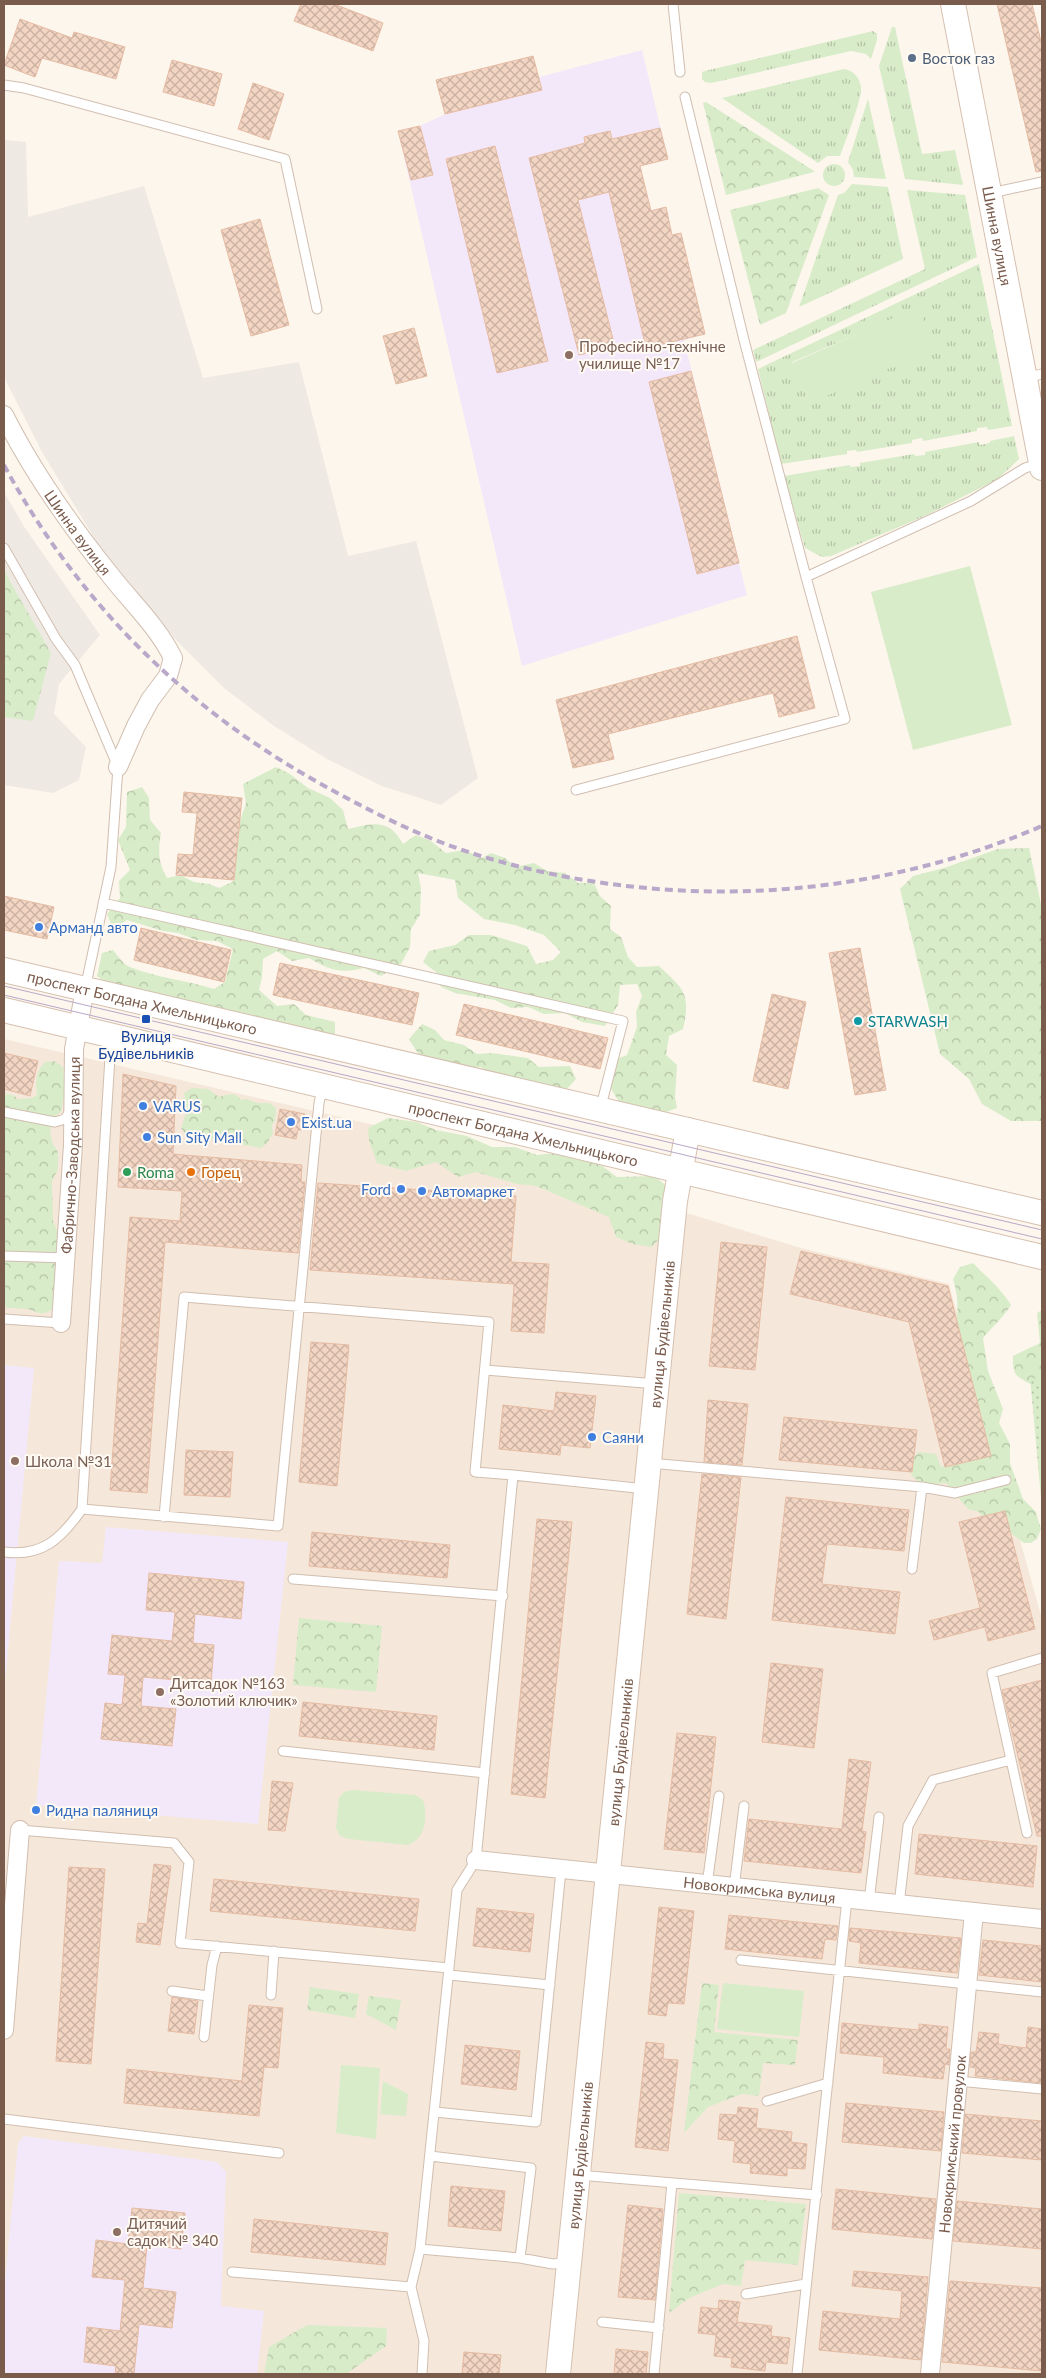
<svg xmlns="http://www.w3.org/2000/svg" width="1046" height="2378" font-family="Lato,sans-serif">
	<defs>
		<pattern id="grass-tufts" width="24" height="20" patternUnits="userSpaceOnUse" patternTransform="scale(1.25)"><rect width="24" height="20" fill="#d8ecc9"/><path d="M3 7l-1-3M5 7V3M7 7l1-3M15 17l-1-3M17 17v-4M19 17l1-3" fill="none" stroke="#b4c2a5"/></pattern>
		<pattern id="forest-crowns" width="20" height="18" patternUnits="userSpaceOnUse" patternTransform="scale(1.25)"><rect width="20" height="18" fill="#d8ecc9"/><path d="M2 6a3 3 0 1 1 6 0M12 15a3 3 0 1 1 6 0" fill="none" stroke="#b4c2a5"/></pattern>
		<pattern id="garden-dots" width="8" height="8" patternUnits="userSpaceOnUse" patternTransform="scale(1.25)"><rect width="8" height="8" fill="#d8ecc9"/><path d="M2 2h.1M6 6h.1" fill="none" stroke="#b4c2a5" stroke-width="1.8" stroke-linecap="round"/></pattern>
		<pattern id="building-cross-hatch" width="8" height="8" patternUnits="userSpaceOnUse" patternTransform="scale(1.25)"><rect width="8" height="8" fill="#f3d5c3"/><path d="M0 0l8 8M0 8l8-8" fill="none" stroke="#cab0a1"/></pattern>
	</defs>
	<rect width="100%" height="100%" fill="#fdf6ec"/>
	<path fill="#f5e8da" d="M4 1039 482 1150 801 1248 949 1284 1042 1619V2374H4Z"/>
	<path fill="#efe9e4" d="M4 140 26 142 28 217 144 186 203 378 299 362 348 556 416 541 478 778 441 805 382 786 327 759 274 726 224 688 154 618 98 544 42 452 6 381 4 369Z
		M4 492 25 528 100 635 59 684 54 714 86 747 79 780 53 793 4 785Z"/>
	<path fill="#f3e8fa" d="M642 50 668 159 640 166 651 210 666 207 672 235 681 233 705 334 684 340 747 595 522 666 398 131 420 126 445 114 541 90 539 77Z
		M4 1365 34 1368 4 1694Z
		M106 1527 288 1542 258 1824 36 1805 59 1561 102 1563Z
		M24 2136 217 2162 226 2172 221 2306 264 2311 257 2374H4V2292L18 2143Z"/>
	<path fill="url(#grass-tufts)" fill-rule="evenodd" d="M892 27H895L922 154 955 150 963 185 905 179 879 66Z
		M873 31 877 34V40L871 59 866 54 851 51 711 83 705 82 702 79V72L705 71Z
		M844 69C853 70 860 78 861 87 862 100 845 142 840 156H827L818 163 722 98Z
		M868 99 886 179 854 177 853 170 848 162Z
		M823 175a11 11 0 1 1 22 0a11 11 0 1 1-22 0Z
		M852 184 888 187 903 259 799 307 838 195 844 193Z
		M907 190 965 195 977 257 756 362 753 350 925 269Z
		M979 264 1012 426 988 430 987 427 977 428V431L923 441 922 438 912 440V443L857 452 856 450 847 451V454L781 464 758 369ZM918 308 810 403 792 362Z
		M1014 436 1019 459 998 479 927 515 831 556 822 557 805 548 784 476 850 465V467L860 466V463L914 454 915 456 925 455V452L979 442 980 445 990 443V441Z"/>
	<path fill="url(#forest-crowns)" d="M706 102 814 171V172L726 195 703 103Z
		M818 188 829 195 786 313 760 325 730 210Z
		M4 571 51 653 33 721 4 717Z
		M276 767 290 774 308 788 330 798 343 810 348 829C373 823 389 818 403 844L416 835 431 841 446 853 465 850 482 858 491 853 505 858 515 867 534 863 547 871 565 873 578 883H594L600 896 611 906 610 929 621 937 628 957 637 967 659 966C684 989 691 994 683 1029L669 1036 666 1055 677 1065 675 1097 677 1108 661 1114 643 1107 621 1104C610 1088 603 1081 611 1061L627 1055 637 1027 636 1012 642 996 637 984 620 985 618 1005 605 1026 582 1022 565 1013 544 1014 528 1007 511 1008 495 1000 455 993 441 987 437 973 423 962 429 951 455 945 469 935H491L527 946 536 964 553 960 561 952 544 935 515 925 484 919 458 898 455 880 418 873 421 888 420 915 411 929 410 947 401 964 381 976 364 968C341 974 329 970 309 958L292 961 277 951 263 959 262 977 259 990 277 1006 294 1004 306 1015 335 1022V1037L106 983 97 976 102 953 113 950C118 956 124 965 130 967 157 978 186 980 214 989L225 982 233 949 217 941 196 940 178 933 163 931 127 920 113 929 107 914 120 898 119 881 130 870 118 840 126 827 127 792 142 787 149 798 150 820 161 833C158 851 158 862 167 878L180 875 194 882 209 884 219 888 234 881 240 821 246 803 243 784Z
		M1029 848 1042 909V1121H1011L982 1104 969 1079 940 1054 900 889 913 876 944 868 998 849Z
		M422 1024 435 1030 444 1040 464 1045 477 1054 491 1053 528 1058 539 1067 570 1066 576 1079 566 1090 493 1076 481 1067C468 1068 440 1069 429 1063 420 1059 414 1047 409 1039Z
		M54 1061 63 1067 65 1093 61 1112 55 1116 50 1131 52 1142 58 1152V1169L52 1181 53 1221 62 1242 56 1308C35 1319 41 1310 25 1309 17 1308 12 1309 4 1307V1094L13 1095 18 1099 32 1098 37 1095C35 1082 36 1071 45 1062Z
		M192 1088 208 1089 219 1097C227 1095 235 1091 241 1100L247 1099 257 1103H270L276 1108 275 1121 272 1125 273 1133 268 1142 261 1148 239 1144 235 1139 217 1143 209 1137 203 1142 190 1141 181 1128 187 1110 184 1093Z
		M388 1118 417 1122 436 1130 467 1136 492 1147H515L537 1155 554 1153 601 1165 617 1177 654 1176 672 1190 668 1229 652 1247 632 1244 616 1237 609 1217 536 1186 517 1184 476 1172 458 1177 436 1162 406 1171 377 1163 369 1141 368 1128Z
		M973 1263C986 1277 1001 1288 1011 1305 1003 1318 992 1327 983 1338L988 1371 1003 1409 999 1423 1010 1444V1463L1023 1499 1036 1512 1041 1529 1037 1539 1031 1543H1024L1007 1530 987 1523 979 1512 968 1509 946 1483 923 1485 911 1475 914 1457 919 1452 936 1454 941 1467 955 1459V1334C958 1315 959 1297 953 1279L960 1267Z
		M1042 1310V1382L1034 1386C1018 1377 1012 1377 1013 1356L1040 1343 1037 1313Z
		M299 1618 382 1626 376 1692 293 1685Z
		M702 1983 719 1985 714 2032 798 2040 795 2065 763 2063 759 2096 742 2094 708 2107 684 2133Z
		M310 1987 359 1994 355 2018 307 2010Z
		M369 1996 401 2000 396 2030 366 2014Z
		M679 2193 806 2204 798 2265 745 2260 741 2286 723 2284 689 2298 669 2313Z
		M307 2325 387 2328 386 2346 346 2374H264L269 2347Z"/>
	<path fill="url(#garden-dots)" d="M1030 1377 1042 1381V1512V1509Z"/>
	<path fill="#d8ecc9" d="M918 307 936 348 810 403 792 363Z
		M970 566 1012 725 913 750 871 592Z
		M353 1790 415 1795 423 1800C428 1816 426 1839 408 1845L349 1839 340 1836 336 1828 339 1798 344 1792Z
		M723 1983 804 1991 799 2037 717 2029Z
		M341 2065 380 2068 376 2139 336 2133Z
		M383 2081 408 2094 406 2116 380 2114Z"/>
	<path fill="url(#building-cross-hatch)" stroke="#e6bba3" d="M301 4H334L383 23 373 51 294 21Z
		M997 4H1032L1042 46V171L1036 172Z
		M20 19 72 38 74 32 125 47 116 79 42 58 35 77 4 65Z
		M533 56 542 90 445 114 436 80Z
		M172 60 222 74 214 106 163 92Z
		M253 83 284 94 269 140 238 129Z
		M420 126 433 175 411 180 398 131Z
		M660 128 668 159 640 166 651 211 666 207 672 235 681 233 705 334 646 348 609 192 578 200 615 347 579 355 529 158 585 143 584 137 610 131 612 139Z
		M495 146 548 361 497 373 446 159Z
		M260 219 289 325 251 336 221 230Z
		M414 328 427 376 396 384 383 336Z
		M691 371 739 563 697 574 649 382Z
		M797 636 815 708 779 717 773 693 608 734 614 759 573 768 556 700Z
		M184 792 242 798 234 880 176 875 178 854 193 855 197 813 182 812Z
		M4 896 54 907 47 939 4 930Z
		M141 928 231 950 224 982 134 960Z
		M860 948 886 1090 855 1095 829 953Z
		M280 963 419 993 412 1025 273 995Z
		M772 994 806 1002 788 1089 753 1081Z
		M464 1004 608 1038 600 1069 456 1035Z
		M4 1053 38 1061 30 1096 4 1089Z
		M123 1074 176 1086 173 1154 302 1165 301 1182H305L298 1253 165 1242 147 1493 110 1490 130 1217 180 1221 182 1191 118 1187Z
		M280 1109 305 1114 302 1130H298L296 1139 275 1135Z
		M318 1183 516 1196 511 1262 549 1264 544 1333 511 1331 514 1284 310 1270Z
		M721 1242 767 1247 755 1370 709 1366Z
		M801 1251 948 1286 991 1456 945 1467 909 1322 790 1294Z
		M311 1342 349 1345 337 1486 299 1482Z
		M556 1392 596 1396 590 1448 561 1445 560 1455 499 1449 503 1405 554 1411Z
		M708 1400 748 1404 742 1465 704 1462Z
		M784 1417 917 1430 912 1472 779 1460Z
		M186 1450 233 1452 230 1497 184 1495Z
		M702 1474 741 1477 726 1619 687 1614Z
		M786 1497 909 1510 904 1551 827 1544 822 1584 900 1592 895 1634 772 1620Z
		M1005 1511 1035 1629 988 1641 985 1627 934 1640 929 1621 980 1608 959 1522Z
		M537 1519 572 1522 545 1798 511 1794Z
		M312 1532 450 1545 447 1578 309 1566Z
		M149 1573 244 1582 241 1619 195 1614 193 1643 214 1645 211 1683 143 1677 141 1706 176 1709 172 1746 101 1739 105 1703 122 1705 125 1675 108 1674 112 1635 172 1641 175 1612 146 1610Z
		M771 1663 823 1669 814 1748 762 1742Z
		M1042 1680V1836H1037L1002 1690Z
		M303 1702 437 1716 434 1750 299 1736Z
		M677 1733 716 1737 704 1853 664 1849Z
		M849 1759 871 1762 862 1831 866 1832 861 1873 744 1861 749 1819 842 1829Z
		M272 1781 293 1783 285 1831 268 1830Z
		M919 1834 1037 1846 1033 1887 915 1874Z
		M154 1864 171 1866 160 1945 136 1942 138 1923 147 1924Z
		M69 1867 105 1869 91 2064 56 2061Z
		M214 1879 419 1899 415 1931 210 1911Z
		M659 1907 694 1911 684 2004 668 2003 666 2016 648 2014Z
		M477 1908 534 1914 530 1952 473 1946Z
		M729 1915 838 1926 836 1940 825 1939 822 1959 725 1949Z
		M850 1928 961 1938 957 1973 859 1963 861 1943 849 1941Z
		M983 1940 1042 1946V1982L979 1975Z
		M172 1997 198 2001 194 2034 168 2031Z
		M249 2005 283 2008 278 2068 264 2067 259 2116 124 2103 127 2069 242 2081Z
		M842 2023 919 2030V2024L948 2027 946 2049H950L949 2065 945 2064 943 2079 883 2073 884 2057 840 2053Z
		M1028 2027 1042 2029V2083L975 2076 976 2068 970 2067 971 2052H976L979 2032 999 2034 998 2044 1026 2048Z
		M646 2042 664 2044 663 2059 678 2060 668 2151 635 2147Z
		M465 2045 520 2051 516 2090 461 2084Z
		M846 2103 944 2112 941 2151 842 2142Z
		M738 2107 758 2109 756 2128 792 2132 791 2142 807 2144 805 2169 787 2168V2176L750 2173 751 2164 733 2162 735 2141 718 2139 720 2114 737 2115Z
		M965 2114 1042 2121V2160L962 2153Z
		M451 2186 505 2191 501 2231 448 2226Z
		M836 2189 936 2199 932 2239 832 2229Z
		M957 2201 1042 2209V2249L953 2241Z
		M628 2205 663 2209 655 2300 618 2297Z
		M132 2208 185 2213 181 2249 147 2245 143 2288 176 2292 172 2328 139 2324 134 2374H115L116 2366 84 2362 87 2327 120 2331 125 2280 92 2277 96 2240 128 2244Z
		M254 2219 388 2233 385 2265 251 2252Z
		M854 2271 928 2277 921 2360 819 2350 823 2311 900 2319 902 2291 852 2286Z
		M950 2281 1042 2288V2371L942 2362Z
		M719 2300 740 2302 737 2322 772 2326 771 2336 790 2338 787 2364 766 2362 765 2371 731 2367 732 2358 714 2356 716 2335 698 2333 701 2307 718 2309Z
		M616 2349 648 2352 646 2374H614Z
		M464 2352 501 2355 499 2374H462Z"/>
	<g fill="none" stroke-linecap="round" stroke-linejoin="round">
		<g stroke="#d1beb0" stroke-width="11">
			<path id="lane" d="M673 4 680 72
				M4 85 24 88 285 159 317 309
				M685 97 744 340 806 577
				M991 193 1042 182
				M1025 378 1042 374
				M4 548 56 639 75 665 118 767 111 867 85 989
				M576 790 845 719 806 577 971 501 1025 468 1041 463
				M103 903 623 1021 600 1110
				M4 1112 55 1122 65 1119 71 1110
				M4 1256 67 1258
				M4 1319 61 1323
				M485 1370 657 1384
				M649 1463 922 1487 955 1493 1006 1480
				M513 1475 646 1489
				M82 1509 278 1526 319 1103 323 1086
				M164 1517 184 1297 489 1322 475 1472 513 1475 476 1860 457 1890 420 2249 411 2287 424 2341 422 2374
				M4 1552C42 1557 61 1539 82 1509L110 1057 114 1037
				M912 1569 922 1487
				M293 1579 503 1596
				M283 1751 485 1773
				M20 1830 174 1843 189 1862 180 1943 449 1968
				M1027 1833 992 1673 1042 1658
				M707 1885 719 1796
				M734 1888 744 1806
				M869 1902 879 1817
				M899 1905 908 1826 933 1780 1011 1760
				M741 1960 1042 1992
				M449 1975 550 1985
				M172 1991 208 1996
				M271 1995 274 1951
				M204 2037 212 1965 217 1946
				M958 2081 1042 2089
				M767 2101 828 2083
				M435 2112 536 2122 561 1870
				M4 2119 279 2153
				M430 2156 531 2168 520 2258
				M578 2175 817 2195
				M420 2249 520 2258 553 2264 569 2262
				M232 2272 411 2287
				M746 2294 806 2284
				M602 2322 659 2328
				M654 2374 672 2183
				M797 2374 847 1899"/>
		</g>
		<g stroke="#d1beb0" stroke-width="20">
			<g id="street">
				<path id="s1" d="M4 415C33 473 70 525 111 576 132 603 158 627 173 658L168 676 150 700 136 726 118 767"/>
				<path id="s2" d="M61 1323 73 1145 74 1049 85 989"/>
				<path id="s3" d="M476 1860 1042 1919"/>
				<path d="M4 2030 20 1830"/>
				<path id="s4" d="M930 2374 974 1912"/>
			</g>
		</g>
		<g stroke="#d6c0b0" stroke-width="26">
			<g id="secondary">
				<path id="s5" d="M953 4 1042 468"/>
				<path id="s6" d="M4 970 1042 1213"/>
				<path id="s7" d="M4 1010 1042 1257"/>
				<path id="s8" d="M558 2374 675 1201 688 1130"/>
			</g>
		</g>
		<use href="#lane" stroke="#fff" stroke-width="9"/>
		<use href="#street" stroke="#fff" stroke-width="18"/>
		<use href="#secondary" stroke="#fff" stroke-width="24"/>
		<path stroke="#b9a8c9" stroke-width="1" d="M4 986 1042 1230
			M4 995 1042 1239"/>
		<path stroke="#b9a8c9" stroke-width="4" stroke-dasharray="8 5" stroke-linecap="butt" d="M4 465C80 606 190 713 330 789 381 817 434 843 491 859 673 911 868 901 1042 826"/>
	</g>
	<circle fill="#5c6f8a" stroke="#fffaf3" stroke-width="2" cx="912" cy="58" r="5"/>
	<g fill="#8d6e63" stroke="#fffaf3" stroke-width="2">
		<circle cx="569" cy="355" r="5"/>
		<circle cx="15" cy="1461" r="5"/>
		<circle cx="160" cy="1692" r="5"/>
		<circle cx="117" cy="2232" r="5"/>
	</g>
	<g fill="#3f7fe0" stroke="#fffaf3" stroke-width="2">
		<circle cx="39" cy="927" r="5"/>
		<circle cx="143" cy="1106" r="5"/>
		<circle cx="291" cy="1122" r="5"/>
		<circle cx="147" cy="1137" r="5"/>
		<circle cx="401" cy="1189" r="5"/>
		<circle cx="422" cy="1191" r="5"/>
		<circle cx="592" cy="1437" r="5"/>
		<circle cx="36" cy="1810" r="5"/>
	</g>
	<rect fill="#1a4fb4" stroke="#fffaf3" stroke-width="2" x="141" y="1014" width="10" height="10" rx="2.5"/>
	<circle fill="#0f9aa8" stroke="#fffaf3" stroke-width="2" cx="858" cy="1021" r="5"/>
	<circle fill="#2e9e5b" stroke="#fffaf3" stroke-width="2" cx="127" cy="1172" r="5"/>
	<circle fill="#e8710a" stroke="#fffaf3" stroke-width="2" cx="191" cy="1172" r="5"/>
	<g text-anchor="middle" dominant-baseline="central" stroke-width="4" stroke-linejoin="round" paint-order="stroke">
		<g font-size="15" fill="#4e5e75" stroke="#fffaf3" text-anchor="start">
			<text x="922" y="58">Восток газ</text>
		</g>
		<g font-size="15" fill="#7a5c4d" stroke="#fffaf3">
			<text stroke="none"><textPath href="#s5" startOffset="236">Шинна вулиця</textPath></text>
			<text stroke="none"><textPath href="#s1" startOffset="139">Шинна вулиця</textPath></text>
			<text stroke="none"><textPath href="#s6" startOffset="142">проспект Богдана Хмельницького</textPath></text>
			<text stroke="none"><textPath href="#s7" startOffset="534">проспект Богдана Хмельницького</textPath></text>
			<text stroke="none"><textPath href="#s2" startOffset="168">Фабрично-Заводська вулиця</textPath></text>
			<text stroke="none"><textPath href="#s8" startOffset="1045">вулиця Будівельників</textPath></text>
			<text stroke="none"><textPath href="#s8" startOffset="625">вулиця Будівельників</textPath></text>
			<text stroke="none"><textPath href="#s3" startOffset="285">Новокримська вулиця</textPath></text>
			<text stroke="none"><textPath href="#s4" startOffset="231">Новокримський провулок</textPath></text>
			<text stroke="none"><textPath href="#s8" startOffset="220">вулиця Будівельників</textPath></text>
		</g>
		<g font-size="15" fill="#785e54" stroke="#fffaf3" text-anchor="start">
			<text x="579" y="346">Професійно-технічне<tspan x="579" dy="17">училище №17</tspan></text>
			<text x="25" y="1461">Школа №31</text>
			<text x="170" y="1683">Дитсадок №163<tspan x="170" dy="17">«Золотий ключик»</tspan></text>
			<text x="127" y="2223">Дитячий<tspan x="127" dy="17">садок № 340</tspan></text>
		</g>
		<g font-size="15" fill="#366cbe" stroke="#fffaf3" text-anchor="start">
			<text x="49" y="927">Арманд авто</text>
			<text x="153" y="1106">VARUS</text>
			<text x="301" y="1122">Exist.ua</text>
			<text x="157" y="1137">Sun Sity Mall</text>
			<text x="391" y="1189" text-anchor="end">Ford</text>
			<text x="432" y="1191">Автомаркет</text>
			<text x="602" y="1437">Саяни</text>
			<text x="46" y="1810">Ридна паляниця</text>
		</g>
		<g font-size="15" fill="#0d838f" stroke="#fffaf3" text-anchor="start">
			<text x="868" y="1021">STARWASH</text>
		</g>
		<g font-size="15" fill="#164399" stroke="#fffaf3">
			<text x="146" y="1036">Вулиця<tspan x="146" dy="17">Будівельників</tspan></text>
		</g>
		<g font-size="15" fill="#27864d" stroke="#fffaf3" text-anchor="start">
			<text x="137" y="1172">Roma</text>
		</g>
		<g font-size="15" fill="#c56008" stroke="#fffaf3" text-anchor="start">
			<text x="201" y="1172">Горец</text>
		</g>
	</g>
	<rect width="1046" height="2378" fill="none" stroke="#7a5c4d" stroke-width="10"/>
</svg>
